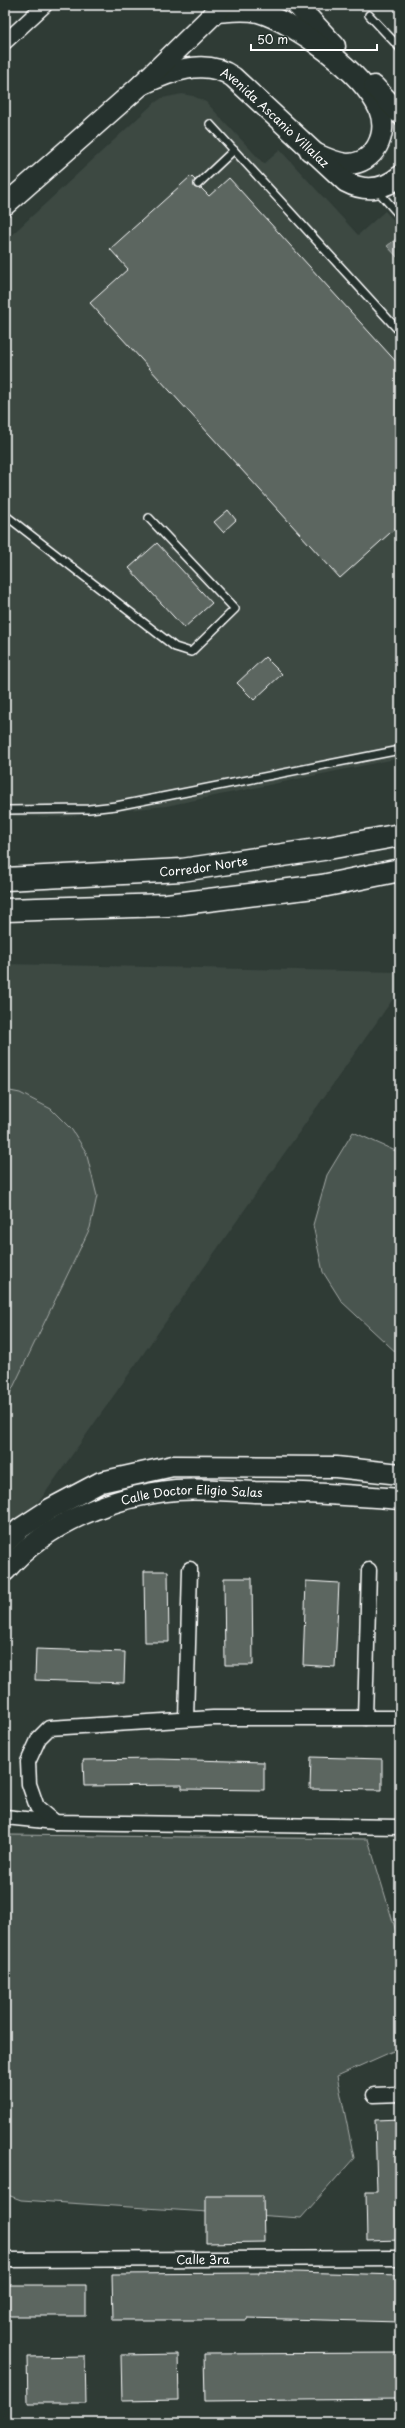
<svg xmlns="http://www.w3.org/2000/svg" width="405" height="2428" font-family="'Playpen Sans',sans-serif">
	<rect width="100%" height="100%" fill="#2f3b35"/>
	<filter id="ink" filterUnits="userSpaceOnUse"><feTurbulence type="fractalNoise" baseFrequency=".025" numOctaves="2"/><feDisplacementMap in="SourceGraphic" scale="8" xChannelSelector="R" yChannelSelector="G"/><feConvolveMatrix kernelMatrix="1 2 1 2 8 2 1 2 1" color-interpolation-filters="sRGB"/></filter>
	<g filter="url(#ink)">
		<path fill="#3c4842" d="M182 94 193 96 206 102 264 164 280 150 358 235 385 211 400 227V758L166 806 62 817 5 816V241L153 104 162 98Z
			M5 964 400 972V989L41 1499 5 1531Z"/>
		<path fill="#4a544f" stroke="#a4aaa7" d="M5 1090 20 1093 51 1109 72 1130 86 1152 97 1196 90 1228 5 1404Z
			M353 1132 400 1153V1356L342 1302 323 1272 313 1225 327 1175Z
			M10 1835 368 1839 400 1945V2048L337 2076 354 2158 301 2218 21 2200 5 2194V1843Z"/>
		<path fill="#707975" stroke="#a9afac" d="M397 238 400 241V260L387 246Z"/>
		<path fill="#5b6661" stroke="#fff" d="M191 176 195 180 194 187 201 188 209 196 229 178 400 366V524L340 578 90 303 128 269 110 249Z
			M228 510 236 520 223 532 214 522Z
			M157 543 212 603 184 628 129 568Z
			M265 657 282 674 254 700 237 683Z
			M144 1571H168L169 1642H145Z
			M224 1578H252L253 1665H225Z
			M306 1581 339 1583 335 1667 303 1665Z
			M36 1649 125 1652 124 1683 35 1680Z
			M311 1757 382 1759V1790L310 1789Z
			M158 1759 264 1762V1790L182 1789V1785L84 1786 83 1760Z
			M400 2119V2240L367 2241 366 2192H377L375 2120Z
			M206 2196H263L264 2242 206 2243Z
			M259 2271 400 2275V2322L247 2318V2320H113L112 2274 259 2273Z
			M5 2285H86V2316H5Z
			M400 2353V2399L205 2401 204 2354Z
			M178 2354 179 2400 122 2401 121 2355Z
			M85 2356 86 2403H28L27 2357Z"/>
		<g fill="none" stroke-linecap="round" stroke-linejoin="round">
			<g stroke="#fff" stroke-width="10">
				<path id="lane" d="M369 15 400 48
					M210 124 400 332
					M198 184 234 150
					M377 190 400 216
					M5 515 175 647 191 652 235 609 149 518
					M5 810 89 809 116 806 400 750"/>
			</g>
			<g stroke="#fff" stroke-width="17">
				<g id="street">
					<path d="M5 42 45 5"/>
					<path d="M365 1718 369 1570"/>
					<path d="M186 1719 190 1569"/>
					<path d="M5 1817 55 1822 400 1827"/>
					<path d="M55 1822 37 1807 29 1784 28 1762 39 1738 49 1728 213 1718H400"/>
					<path d="M374 2095 400 2094"/>
					<path id="s1" d="M7 2260 400 2258"/>
				</g>
			</g>
			<g stroke="#fff" stroke-width="23">
				<g id="secondary">
					<path d="M297 5 335 46"/>
					<path d="M216 12C230 11 245 9 258 12 296 23 363 73 379 109 389 134 375 164 347 164 334 163 321 156 310 151"/>
					<path id="s2" d="M141 85C168 72 205 57 233 77L346 182C365 192 384 190 400 176"/>
					<path d="M374 86 400 114"/>
					<path d="M5 205 141 85 223 5"/>
					<path d="M5 1543 21 1528 50 1509 101 1482 173 1466 336 1467 400 1474"/>
					<path id="s3" d="M5 1571C47 1522 113 1496 176 1490 202 1488 229 1491 255 1492 304 1492 352 1495 400 1499"/>
				</g>
			</g>
			<g stroke="#fff" stroke-width="25">
				<g id="highway">
					<path id="s4" d="M5 879 182 870 323 849 400 835"/>
					<path d="M5 910 167 905 322 886 400 870"/>
				</g>
			</g>
			<use href="#lane" stroke="#26332d" stroke-width="7"/>
			<use href="#street" stroke="#26332d" stroke-width="14"/>
			<use href="#secondary" stroke="#26332d" stroke-width="20"/>
			<use href="#highway" stroke="#26332d" stroke-width="22"/>
		</g>
	</g>
	<g text-anchor="middle" dominant-baseline="central" stroke-width="3" stroke-linejoin="round" paint-order="stroke">
		<g font-size="12" fill="#fff" stroke="#26332d">
			<text stroke="none"><textPath href="#s2" startOffset="155">Avenida Ascanio Villalaz</textPath></text>
			<text stroke="none"><textPath href="#s4" startOffset="199">Corredor Norte</textPath></text>
			<text stroke="none"><textPath href="#s3" startOffset="209">Calle Doctor Eligio Salas</textPath></text>
			<text stroke="none"><textPath href="#s1" startOffset="196">Calle 3ra</textPath></text>
		</g>
	</g>
	<rect width="405" height="2428" fill="none" stroke="#26332d" stroke-width="20"/>
	<rect x="10" y="10" width="385" height="2408" fill="none" stroke="#fff" stroke-width="1.5" filter="url(#ink)"/>
	<path d="M251 44v6h126v-6" fill="none" stroke="#ffffff" stroke-width="2"/>
	<text x="257" y="44" font-size="12" fill="#ffffff" stroke="#26332d" stroke-width="3" paint-order="stroke">50 m</text>
</svg>
